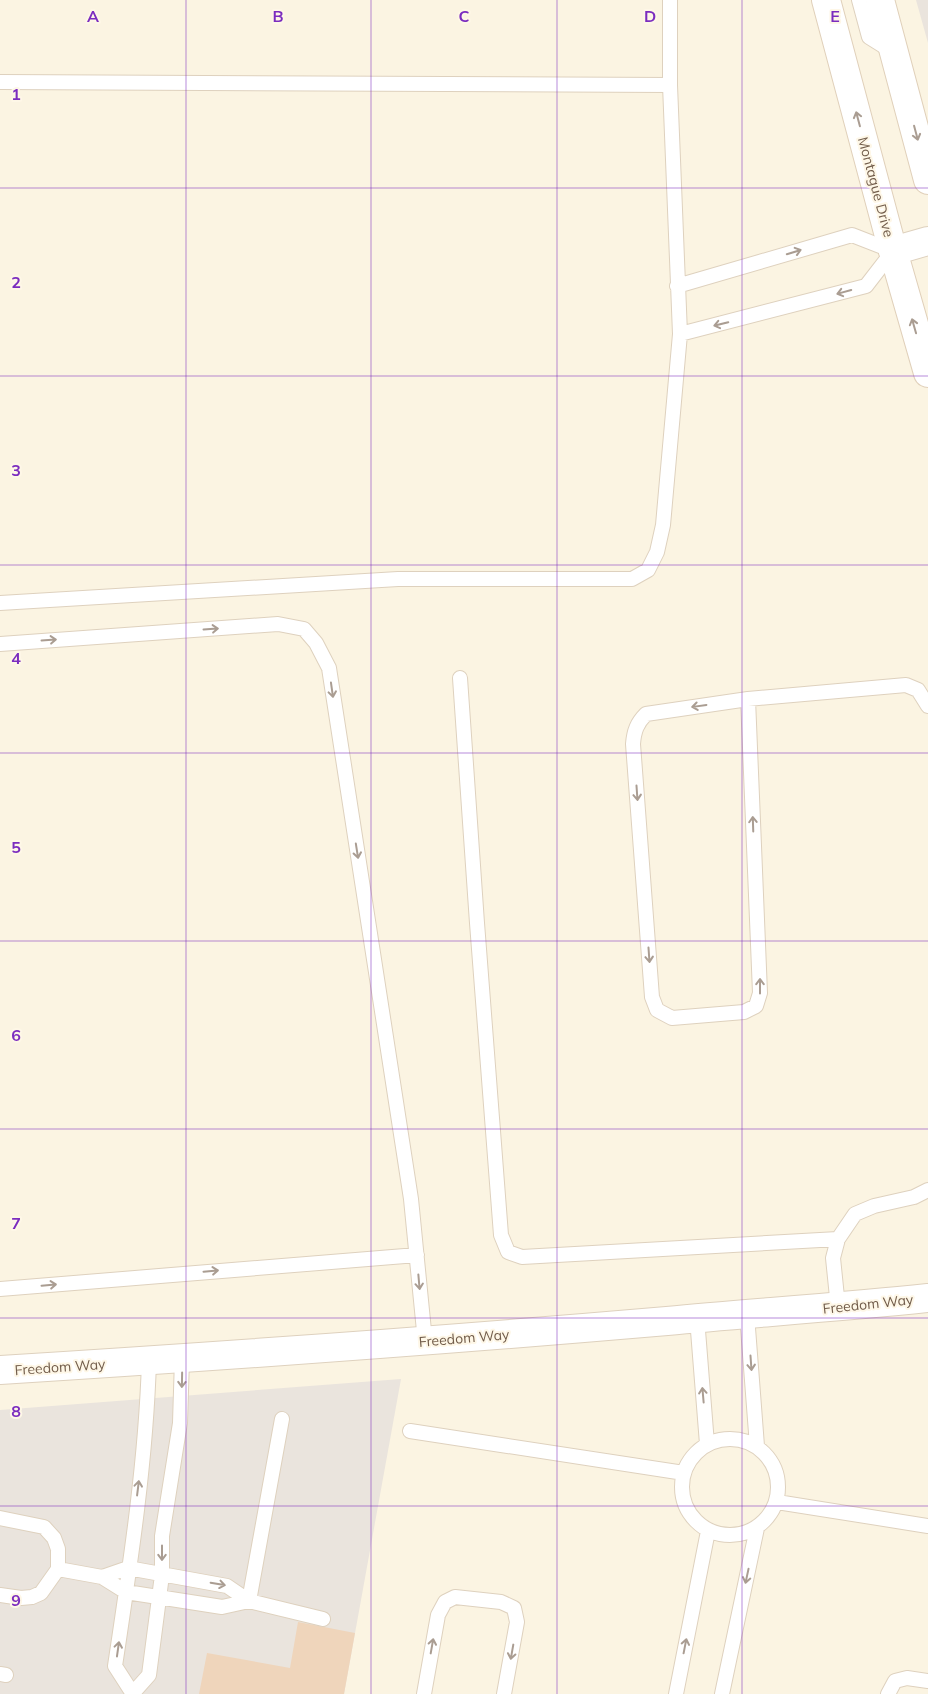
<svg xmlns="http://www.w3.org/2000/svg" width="928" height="1694" font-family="Mulish,sans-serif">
	<rect width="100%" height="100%" fill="#fbf4e2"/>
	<path fill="#eae4dd" d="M916 0H928V43Z
		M401 1379 344 1694H0V1410Z"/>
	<path fill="#efd5bb" d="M298 1622 355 1633 344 1694H199L207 1653 290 1668Z"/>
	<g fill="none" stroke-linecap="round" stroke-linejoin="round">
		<g stroke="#ded1be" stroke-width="16">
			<path id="service" d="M859 0 869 37 893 52
				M0 82 670 85
				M677 286 852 235 893 251 866 286 680 334
				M0 603 398 579H632L648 570 657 552 663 525 680 334 670 85V0
				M0 644 278 624 304 629 316 643 329 668 411 1199 425 1341
				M460 678 477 923 501 1235 508 1252 522 1257 838 1239
				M748 699 760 993 756 1006 744 1012 672 1018 657 1010 652 997 633 744C634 731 637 723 646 714L748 699 906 685 918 690 928 706
				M0 1289 417 1255
				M838 1307 833 1258 838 1239 855 1214 874 1206 914 1197 928 1190
				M747 1315 757 1446
				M697 1318 707 1444
				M410 1431 684 1473
				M682 1487a48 48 0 1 1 96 0a48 48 0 1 1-96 0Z
				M777 1502 928 1526
				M0 1518 44 1527 54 1538 58 1549V1569L41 1593 32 1597 21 1598 0 1595
				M58 1569 102 1577 126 1592 222 1607 249 1601
				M102 1577 128 1568 227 1586 249 1601 323 1619
				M249 1601 282 1419
				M0 1674 6 1675
				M133 1693 149 1675 162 1575V1536L180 1423 182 1359
				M133 1694 115 1666C130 1566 146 1462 149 1361
				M424 1694 438 1615 445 1602 455 1597 501 1602 514 1608 517 1622 504 1694
				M676 1694 708 1531
				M722 1694 757 1528
				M888 1694 895 1681 907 1678 928 1681"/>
		</g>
		<g stroke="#ded1be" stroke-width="30">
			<path id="minor" d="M893 251 928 241"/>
		</g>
		<g stroke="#ded1be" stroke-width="30">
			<path id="tertiary" d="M0 1370C223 1356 445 1340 667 1321 754 1313 841 1307 928 1298"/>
		</g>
		<g stroke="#e0d0ba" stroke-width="30">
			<path id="secondary" d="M826 0 893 251 928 373
				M880 0 928 180"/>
		</g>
		<use href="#service" stroke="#fff" stroke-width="14"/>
		<use href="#minor" stroke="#fff" stroke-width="28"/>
		<use href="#tertiary" stroke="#fff" stroke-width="28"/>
		<use href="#secondary" stroke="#fff" stroke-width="28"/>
	</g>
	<defs><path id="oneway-shaft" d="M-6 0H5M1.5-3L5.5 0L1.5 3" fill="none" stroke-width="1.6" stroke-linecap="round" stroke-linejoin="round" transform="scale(1.25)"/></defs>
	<g stroke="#aa9d92">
		<use href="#oneway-shaft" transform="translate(858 119) rotate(-105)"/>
		<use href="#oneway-shaft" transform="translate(916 133) rotate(75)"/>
		<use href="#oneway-shaft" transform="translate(794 252) rotate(-17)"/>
		<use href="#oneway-shaft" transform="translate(844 292) rotate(165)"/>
		<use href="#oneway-shaft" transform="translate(721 324) rotate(166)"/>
		<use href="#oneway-shaft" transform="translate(914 326) rotate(-106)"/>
		<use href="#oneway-shaft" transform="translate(211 629) rotate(-4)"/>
		<use href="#oneway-shaft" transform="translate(49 640) rotate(-4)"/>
		<use href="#oneway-shaft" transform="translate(332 690) rotate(82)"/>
		<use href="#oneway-shaft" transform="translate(699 706) rotate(172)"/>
		<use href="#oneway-shaft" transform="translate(637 793) rotate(86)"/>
		<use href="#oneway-shaft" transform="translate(753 824) rotate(-92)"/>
		<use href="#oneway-shaft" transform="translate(357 851) rotate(81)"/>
		<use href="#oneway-shaft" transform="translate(649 955) rotate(86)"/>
		<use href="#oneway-shaft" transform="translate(760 986) rotate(-90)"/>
		<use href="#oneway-shaft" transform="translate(211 1271) rotate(-5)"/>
		<use href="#oneway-shaft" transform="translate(419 1282) rotate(85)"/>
		<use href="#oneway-shaft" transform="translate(49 1285) rotate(-5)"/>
		<use href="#oneway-shaft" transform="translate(751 1363) rotate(86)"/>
		<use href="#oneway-shaft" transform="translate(182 1380) rotate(91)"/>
		<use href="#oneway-shaft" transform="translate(703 1395) rotate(-95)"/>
		<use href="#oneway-shaft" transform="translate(138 1488) rotate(-83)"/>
		<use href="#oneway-shaft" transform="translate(162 1553) rotate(90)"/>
		<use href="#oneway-shaft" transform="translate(747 1576) rotate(102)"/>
		<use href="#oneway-shaft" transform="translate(218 1584) rotate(10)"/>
		<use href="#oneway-shaft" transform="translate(432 1646) rotate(-80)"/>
		<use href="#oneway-shaft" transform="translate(685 1646) rotate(-79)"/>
		<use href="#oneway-shaft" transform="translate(118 1649) rotate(-82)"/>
		<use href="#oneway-shaft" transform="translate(512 1652) rotate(100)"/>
	</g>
	<path fill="none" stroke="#7b2cbf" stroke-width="1" stroke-opacity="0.55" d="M186 0V1694M371 0V1694M557 0V1694M742 0V1694M0 188H928M0 376H928M0 565H928M0 753H928M0 941H928M0 1129H928M0 1318H928M0 1506H928"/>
	<g text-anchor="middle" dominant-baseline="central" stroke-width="4" stroke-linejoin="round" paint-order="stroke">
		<g font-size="14" fill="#715c4a" stroke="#fef7e7">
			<text transform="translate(876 187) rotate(75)">Montague Drive</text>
			<text transform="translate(868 1304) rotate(-6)">Freedom Way</text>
			<text transform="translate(464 1338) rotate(-5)">Freedom Way</text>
			<text transform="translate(60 1367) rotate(-4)">Freedom Way</text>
		</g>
	</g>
	<g font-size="16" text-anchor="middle" font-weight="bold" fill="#7b2cbf" stroke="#fef7e7" stroke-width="4" stroke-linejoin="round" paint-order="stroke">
		<text x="93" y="22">A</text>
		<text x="278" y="22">B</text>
		<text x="464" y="22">C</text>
		<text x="650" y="22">D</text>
		<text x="835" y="22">E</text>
		<text x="16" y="100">1</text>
		<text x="16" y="288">2</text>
		<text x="16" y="476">3</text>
		<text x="16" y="664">4</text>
		<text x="16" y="853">5</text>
		<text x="16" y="1041">6</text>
		<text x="16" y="1229">7</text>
		<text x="16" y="1417">8</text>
		<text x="16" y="1606">9</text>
	</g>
</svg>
